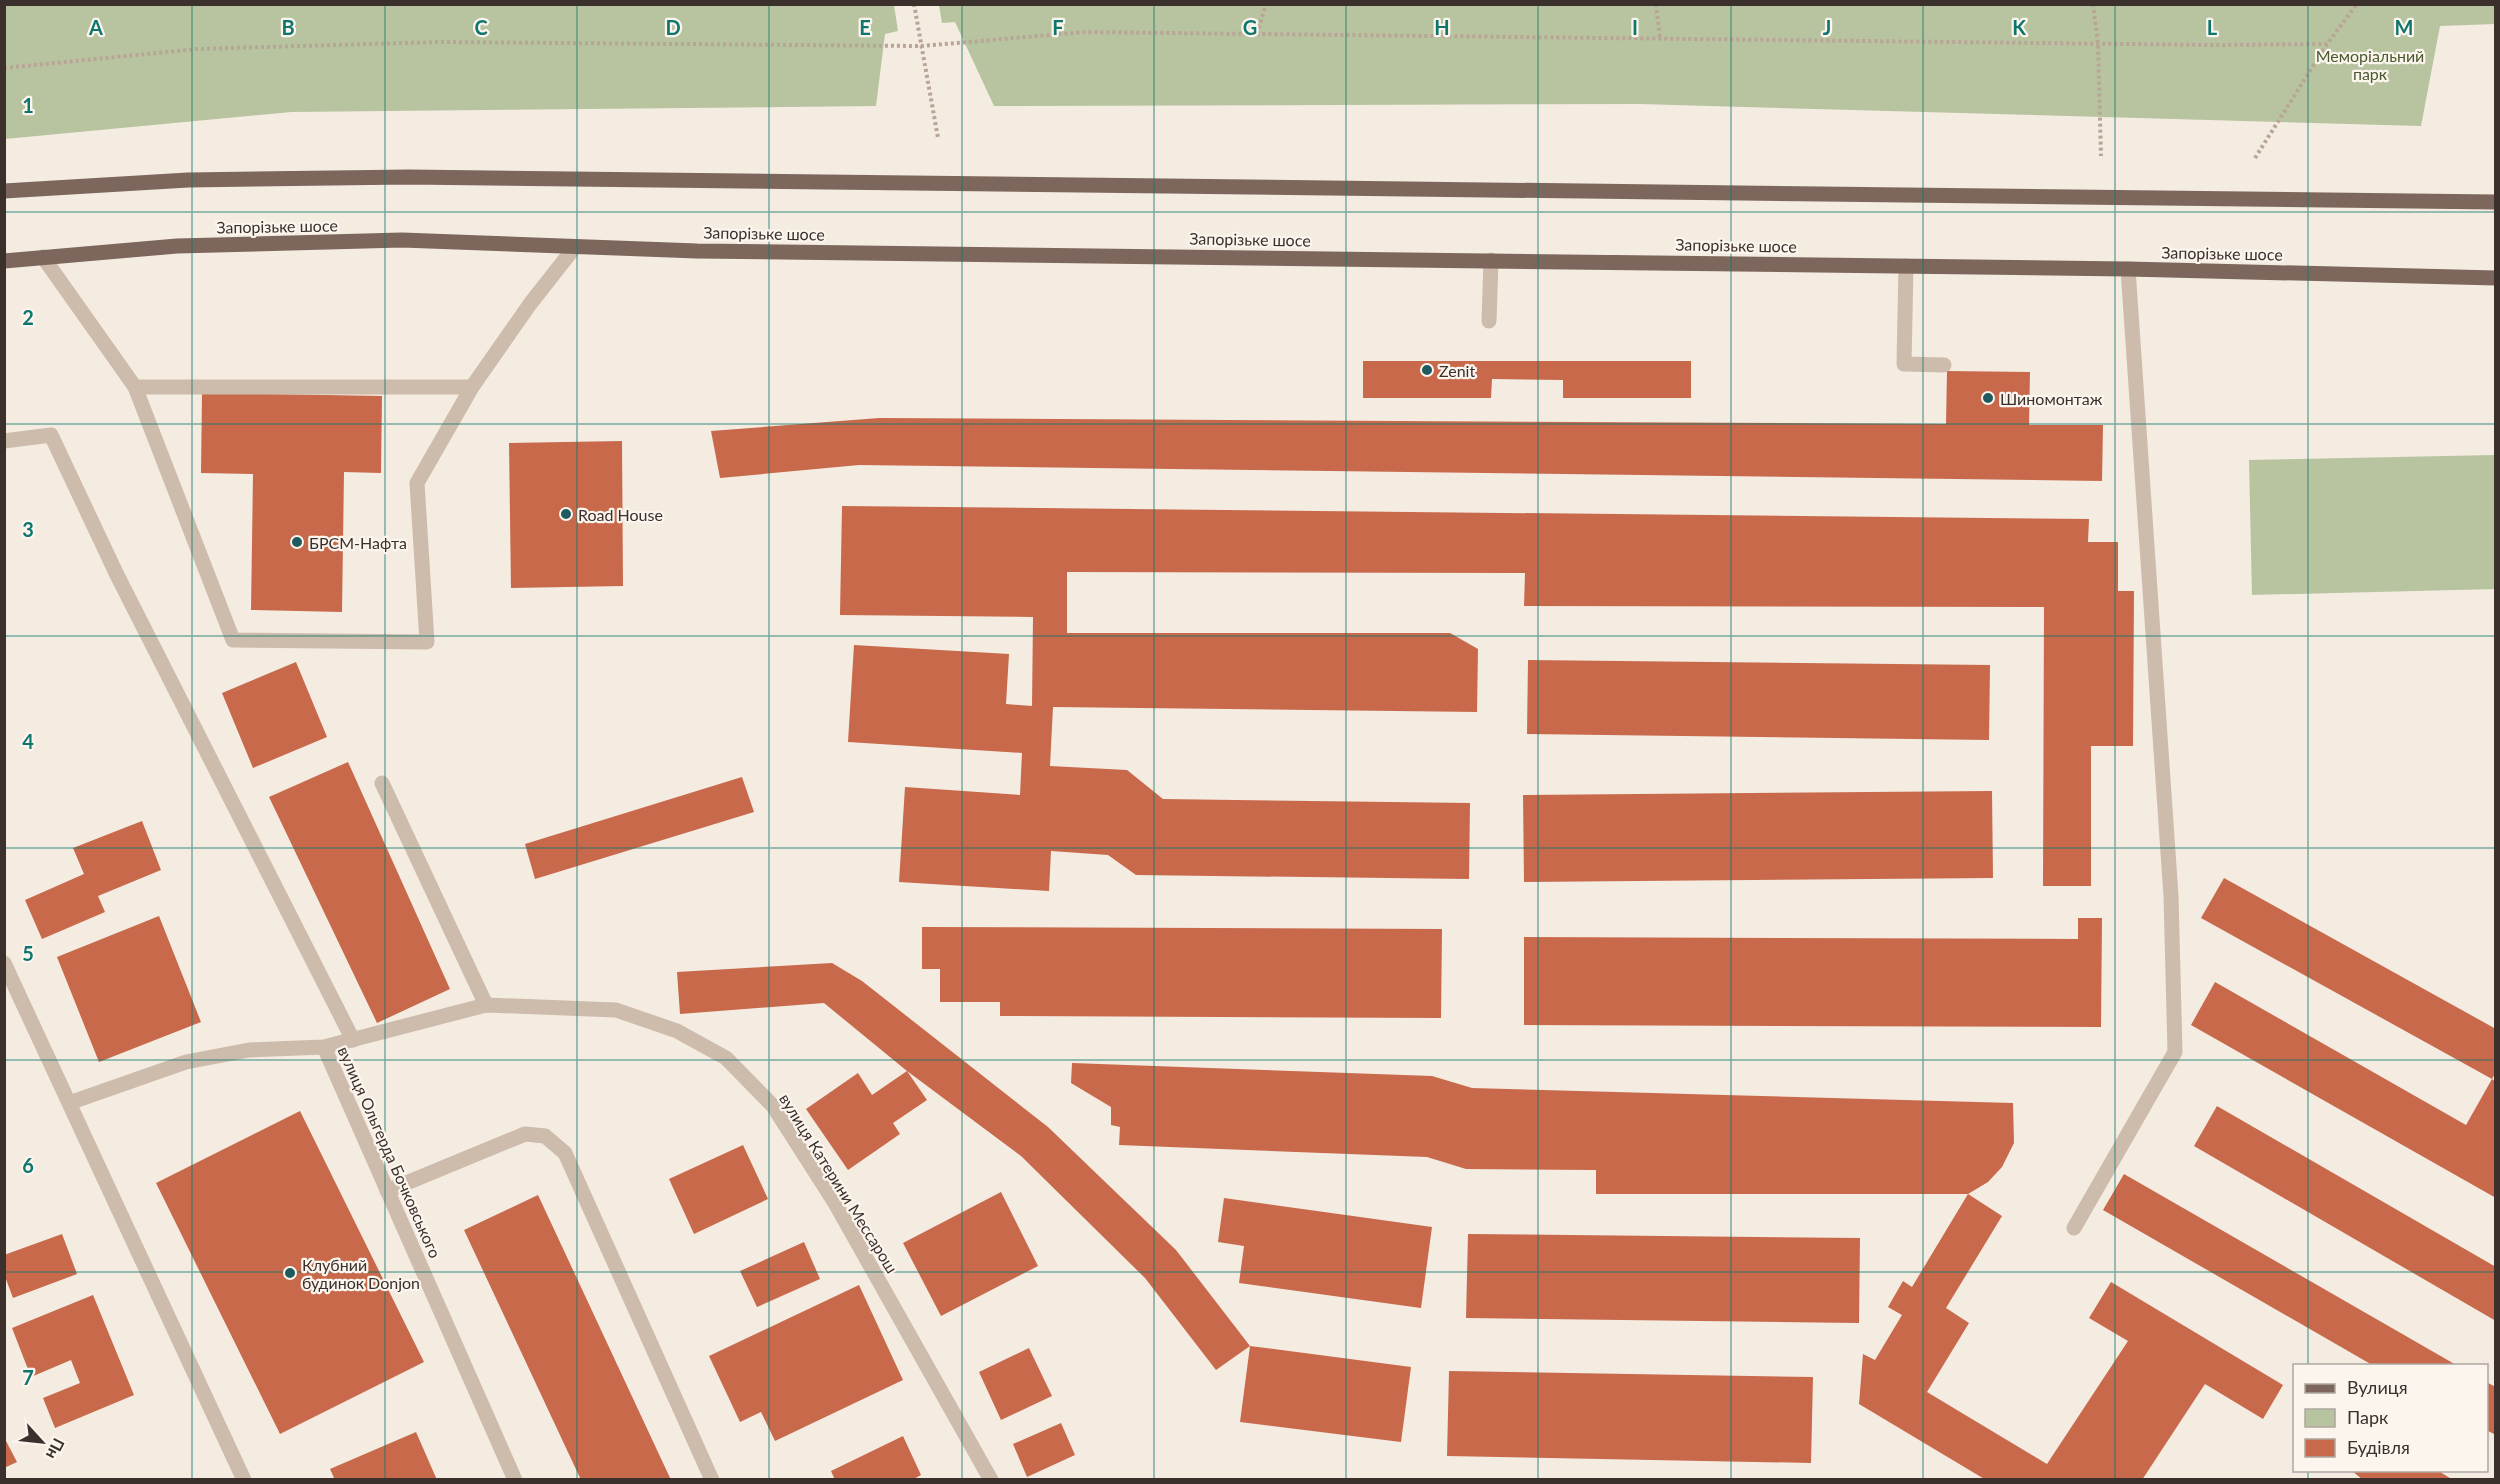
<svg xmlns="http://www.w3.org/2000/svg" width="2500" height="1484" font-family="Lato,sans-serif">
	<rect width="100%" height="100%" fill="#f4ebe1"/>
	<path fill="#b8c4a0" d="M2495 4V24L2440 26 2421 126 1640 104 994 106 955 22 942 23 939 5Z
		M894 5 898 31 885 34 876 106 291 112 5 139V5Z
		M2495 455V589L2252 595 2249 460Z"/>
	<path fill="#c8694b" d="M1363 361H1691V398H1563V380L1492 379 1491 398H1363Z
		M1947 371 2030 372 2029 425H2103L2102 481 859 465 720 478 711 431 879 418 1946 424Z
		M202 393 382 396 381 473 344 472 342 612 251 610 253 474 201 473Z
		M622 441 623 586 511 588 509 443Z
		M842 506 2089 519 2088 542H2118V591H2134L2133 746H2091V886H2043L2044 607 1524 606 1525 573 1067 572V633H1450L1478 649 1477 712 1053 707 1050 766 1127 770 1163 799 1470 803 1469 879 1136 875 1108 855 1051 851 1049 891 899 882 905 787 1020 795 1022 753 848 742 854 645 1009 654 1006 704 1032 706 1033 617 840 615Z
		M1528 660 1990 665 1989 740 1527 734Z
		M296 662 327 737 253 768 222 693Z
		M348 762 450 989 377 1023 269 797Z
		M742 777 754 812 535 879 525 844Z
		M1992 791 1993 878 1524 882 1523 795Z
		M142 821 161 870 98 896 105 912 42 939 25 900 84 874 73 848Z
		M2224 878 2496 1029V1072L2492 1079 2201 918Z
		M159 916 201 1022 99 1062 57 957Z
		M2078 918H2102L2101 1027 1524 1025V937L2078 939Z
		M922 927 1442 929 1441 1018 1000 1016V1002H940V969H922Z
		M832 963 862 981 1048 1127 1176 1250 1250 1346 1216 1370 1145 1278 1021 1156 907 1071 824 1003 680 1014 677 972Z
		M2215 982 2466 1125 2492 1079 2496 1082V1198L2191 1025Z
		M1072 1063 1432 1076 1472 1088 2013 1103 2014 1143 2002 1167 1988 1182 1968 1194H1596V1170L1466 1169 1427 1157 1119 1145 1120 1127 1111 1125V1107L1071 1083Z
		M907 1071 927 1100 893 1123 900 1134 848 1170 806 1109 858 1073 872 1095Z
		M2217 1106 2496 1267V1321L2194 1146Z
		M300 1111 424 1362 280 1434 156 1183Z
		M743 1145 768 1199 694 1234 669 1179Z
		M2124 1174 2458 1366H2374L2103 1210Z
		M1001 1192 1038 1266 941 1316 903 1243Z
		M1968 1194 2002 1216 1946 1308 1969 1323 1927 1392 2047 1464 2128 1341 2089 1318 2111 1282 2283 1385 2263 1419 2205 1384 2142 1480H1986L1859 1404 1863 1354 1875 1360 1902 1315 1888 1307 1903 1281 1912 1287Z
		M538 1195 671 1480H581L464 1230Z
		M1224 1198 1432 1227 1421 1308 1239 1283 1244 1246 1218 1242Z
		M62 1234 77 1274 13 1298 4 1274V1255Z
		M1468 1234 1860 1238 1859 1323 1466 1318Z
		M804 1242 820 1279 757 1307 740 1271Z
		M859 1285 903 1380 775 1441 761 1412 740 1422 709 1356Z
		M93 1295 134 1395 55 1428 43 1398 80 1383 71 1360 31 1377 12 1328Z
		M1250 1346 1411 1367 1401 1442 1240 1422Z
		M1029 1348 1052 1396 1001 1420 979 1372Z
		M1449 1371 1813 1377 1811 1463 1447 1456Z
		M2486 1382 2496 1387V1435L2486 1430Z
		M1061 1423 1075 1455 1027 1477 1013 1444Z
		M416 1432 437 1480H335L330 1469Z
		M903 1436 921 1475 912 1480H835L831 1471Z
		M4 1437 17 1462 4 1468Z
		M2351 1470H2437L2453 1480H2363Z"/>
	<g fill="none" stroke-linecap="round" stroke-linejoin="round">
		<path stroke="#b9a596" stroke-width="4" stroke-dasharray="3 3" stroke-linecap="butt" d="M914 4 938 138
			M1656 4 1660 39
			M2093 4 2098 43 2101 156
			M1257 34 1266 4
			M4 68 197 49 439 42 921 46 1085 32 2212 45 2327 44
			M2255 158 2327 44 2357 4"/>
		<path stroke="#cdbbac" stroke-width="15" d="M43 257 135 387H472L530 304 574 248
			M1906 266 1904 364 1944 365
			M1489 321 1491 260
			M135 387 233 640 427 642 417 483 472 387
			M4 441 51 435 117 575 353 1040
			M382 783 486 1005
			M387 1191 525 1134 545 1136 565 1153 712 1480
			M2074 1228 2175 1052 2171 896 2128 269"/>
		<path stroke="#cdbbac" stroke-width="15" d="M4 963 244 1480
			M324 1047 486 1005 616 1010 677 1031 726 1058 773 1106 835 1203 991 1480
			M69 1103 186 1062 249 1050 324 1047 515 1480"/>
		<path stroke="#7d675c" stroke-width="15" d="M4 191 188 180 409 177 2496 202
			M4 261 177 246 402 240 697 251 2128 269 2496 278"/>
	</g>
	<path fill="none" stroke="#0f766e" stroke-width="1.5" stroke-opacity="0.55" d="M192 4V1480M385 4V1480M577 4V1480M769 4V1480M962 4V1480M1154 4V1480M1346 4V1480M1538 4V1480M1731 4V1480M1923 4V1480M2115 4V1480M2308 4V1366M4 212H2496M4 424H2496M4 636H2496M4 848H2496M4 1060H2496M4 1272H2496M2308 1470V1480"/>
	<g fill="#1f5a5e" stroke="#fbf5ee" stroke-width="2">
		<circle cx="1427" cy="370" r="6"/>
		<circle cx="1988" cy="398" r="6"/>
		<circle cx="566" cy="514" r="6"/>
		<circle cx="297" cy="542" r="6"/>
		<circle cx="290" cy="1273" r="6"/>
	</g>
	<g text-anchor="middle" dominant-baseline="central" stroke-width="4.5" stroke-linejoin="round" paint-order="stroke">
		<g font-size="16" fill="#4a5a2e" stroke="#fbf5ee">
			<text x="2370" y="55">Меморіальний<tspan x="2370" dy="18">парк</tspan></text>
		</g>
		<g font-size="16" fill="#3b302b" stroke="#fbf5ee">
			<text transform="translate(277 226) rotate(-1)">Запорізьке шосе</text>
			<text transform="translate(764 233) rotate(1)">Запорізьке шосе</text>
			<text transform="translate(1250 239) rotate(1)">Запорізьке шосе</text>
			<text transform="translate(1736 245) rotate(1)">Запорізьке шосе</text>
			<text transform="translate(2222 253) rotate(1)">Запорізьке шосе</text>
			<text transform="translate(390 1152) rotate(66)">вулиця Ольгерда Бочковського</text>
			<text transform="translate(839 1183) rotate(58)">вулиця Катерини Мессарош</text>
		</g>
		<g font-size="16" fill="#3b302b" stroke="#fbf5ee" text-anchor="start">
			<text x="1439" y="370">Zenit</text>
			<text x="2000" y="398">Шиномонтаж</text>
			<text x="578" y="514">Road House</text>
			<text x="309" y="542">БРСМ-Нафта</text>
			<text x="302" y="1264">Клубний<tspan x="302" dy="18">будинок Donjon</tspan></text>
		</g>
	</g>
	<g font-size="20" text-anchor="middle" font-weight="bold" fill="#0f766e" stroke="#fbf5ee" stroke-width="4.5" stroke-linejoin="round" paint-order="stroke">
		<text x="96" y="35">A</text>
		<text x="288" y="35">B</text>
		<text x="481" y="35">C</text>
		<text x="673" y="35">D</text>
		<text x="865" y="35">E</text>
		<text x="1058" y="35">F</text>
		<text x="1250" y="35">G</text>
		<text x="1442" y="35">H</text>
		<text x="1635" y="35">I</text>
		<text x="1827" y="35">J</text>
		<text x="2019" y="35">K</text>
		<text x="2212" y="35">L</text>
		<text x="2404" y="35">M</text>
		<text x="28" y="113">1</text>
		<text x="28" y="325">2</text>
		<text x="28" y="537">3</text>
		<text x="28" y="749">4</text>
		<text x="28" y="961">5</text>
		<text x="28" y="1173">6</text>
		<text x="28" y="1385">7</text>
	</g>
	<rect width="2500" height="1484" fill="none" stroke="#3b302b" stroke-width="12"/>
	<rect x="2293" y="1364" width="195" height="108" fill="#fbf5ee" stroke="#aea6a0" stroke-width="1.5"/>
	<rect x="2305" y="1384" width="30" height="9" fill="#7d675c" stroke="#aea6a0" stroke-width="1.5"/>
	<text x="2347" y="1394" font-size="18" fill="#3b302b">Вулиця</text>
	<rect x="2305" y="1409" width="30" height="18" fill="#b8c4a0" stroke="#aea6a0" stroke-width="1.5"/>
	<text x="2347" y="1424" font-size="18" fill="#3b302b">Парк</text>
	<rect x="2305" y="1439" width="30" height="18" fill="#c8694b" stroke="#aea6a0" stroke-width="1.5"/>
	<text x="2347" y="1454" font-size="18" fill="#3b302b">Будівля</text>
	<g transform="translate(42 1442) rotate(117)" stroke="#fbf5ee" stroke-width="4.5" paint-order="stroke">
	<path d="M0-4.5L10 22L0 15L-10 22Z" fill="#3b302b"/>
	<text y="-9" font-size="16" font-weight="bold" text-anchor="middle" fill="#3b302b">Пн</text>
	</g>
</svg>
